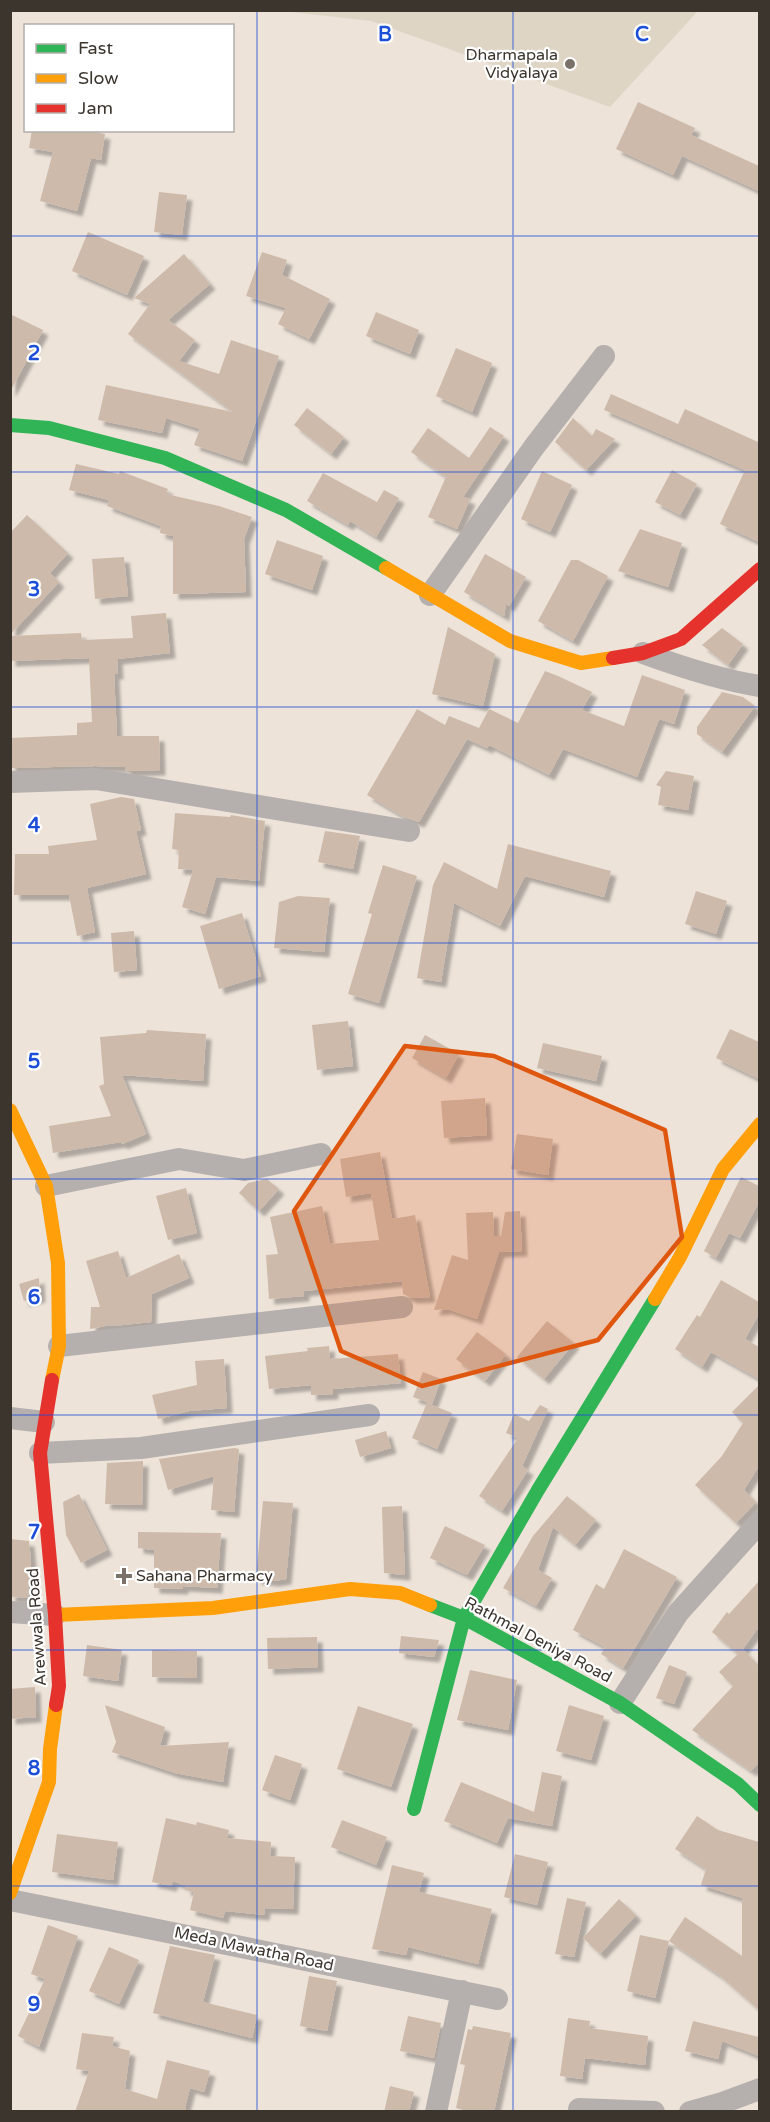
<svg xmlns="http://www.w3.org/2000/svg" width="770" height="2122" font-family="'Varela Round',sans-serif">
	<defs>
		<filter id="shadow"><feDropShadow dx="5.5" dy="5.5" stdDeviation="1.5" flood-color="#0004"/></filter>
	</defs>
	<rect width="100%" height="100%" fill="#ede3d9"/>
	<path fill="#dfd5c5" d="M283 11H698L610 107 371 21Z"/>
	<path fill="#cebaaa" filter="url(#shadow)" d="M638 102 695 128 691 135 759 166V191L682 156 673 175 616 149Z
		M32 130H85L105 134 101 160 91 158 77 211 40 201 53 152 29 148Z
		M159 192 187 195 182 235 154 232Z
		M88 232 144 256 127 295 72 271Z
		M262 252 287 260 282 275 330 299 309 339 278 324 286 308 246 296Z
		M184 254 210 284 168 320 195 340 179 361 219 374 231 340 279 356 242 461 194 445 200 429 166 418 162 433 98 420 106 385 233 412 128 334 150 304 134 298Z
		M376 312 419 330 410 354 366 336Z
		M10 314 43 330 10 392Z
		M456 348 492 363 472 412 436 396Z
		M611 394 678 424 685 409 758 442 759 437V542L720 524 745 470 604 410Z
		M307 408 344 437 331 454 294 425Z
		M573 418 592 436 596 429 615 439 586 470 555 442Z
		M490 427 504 436 463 497 470 499 457 529 428 517 446 477 411 452 428 428 469 458Z
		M76 464 119 474 120 471 168 489 166 494 219 506 252 517 244 539 246 592 173 594V536L160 533 161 526 107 506 109 500 69 490Z
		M672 470 697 484 680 515 655 502Z
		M542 471 572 485 550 532 521 519Z
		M323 473 377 502 384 490 399 498 376 537 350 521 348 525 307 501Z
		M27 515 68 553 50 573 59 582 10 635V533Z
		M640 529 682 543 668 587 618 571Z
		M277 540 323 556 312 590 265 574Z
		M485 554 526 577 509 606 506 604 504 616 464 592Z
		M124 557 128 596 95 599 92 559Z
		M571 560H578L608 576 573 641 538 621Z
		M166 613 170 653 117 659 118 674H114L117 736H159L160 770 129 771 125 770V767L96 766 10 768V738L77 735V723L92 722 89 658 10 661V636L81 633 82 640 133 638 131 616Z
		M448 627 495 654 483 706 432 694Z
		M722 628 743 644 728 665 702 645Z
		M545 671 558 676 592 692 582 710 624 726 642 675 685 690 674 724 659 719 637 777 563 749 549 775 489 745 487 748 467 739 419 822 404 817 367 795 417 709 445 725 449 716 479 728 489 709 518 723Z
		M722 692 743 697 755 706 722 752 697 734V727Z
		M666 771 694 776 688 810 658 805 661 787 656 785Z
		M121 797 134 799 141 830 136 831 146 874 87 888 95 932 77 936 69 895H14L15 854H49L48 846 97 840 90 804Z
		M175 813 230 817 231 815 265 821 259 881 216 877 205 914 182 907 193 870 178 869 179 850 172 849Z
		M325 831 360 836 353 869 318 862Z
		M508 844 611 871 604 897 525 876 500 926 454 903 441 982 417 978 433 885 444 862 497 889Z
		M383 865 417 876 379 1003 348 994 372 914 368 913Z
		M696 891 727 901 716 934 685 924Z
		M298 896 330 898 324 952 274 948 279 902Z
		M242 913 261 976 219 989 200 926Z
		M134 931 137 970 114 972 111 933Z
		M348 1021 353 1066 317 1070 312 1025Z
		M730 1029 759 1042V1079L716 1058Z
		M147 1030 206 1034 203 1081 122 1075 146 1134 122 1144 121 1142 53 1153 49 1126 111 1116 99 1086 104 1084 100 1037 146 1033Z
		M425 1035 459 1054 446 1078 412 1058Z
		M543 1043 602 1056 596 1081 537 1068Z
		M485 1098 487 1135 444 1138 441 1101Z
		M517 1134 553 1139 548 1175 511 1169Z
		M380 1152 392 1219 415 1215 430 1297 412 1298 403 1294 402 1281 304 1291V1296L269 1299 266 1255 278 1254 270 1217 322 1206 330 1244 379 1240 371 1193 346 1197 340 1159Z
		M741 1177 759 1186V1202L740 1238 729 1233 716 1258 704 1251Z
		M267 1179 279 1189 259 1211 239 1193 248 1183Z
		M186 1188 197 1233 168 1240 156 1196Z
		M520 1211 522 1251 499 1252 477 1319 447 1309 434 1310 452 1255 468 1260 466 1213 493 1212 494 1236H501L505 1212Z
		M118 1251 126 1278 179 1254 189 1278 152 1294 151 1322 113 1326 110 1325 90 1329 91 1307H100L86 1261Z
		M39 1278 40 1297 24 1301 19 1284Z
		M721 1280 759 1302V1314L745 1339 759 1347V1379L711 1352 702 1367 675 1349 697 1315 700 1317Z
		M547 1321 574 1343 544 1379 517 1357Z
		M477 1332 506 1354 485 1381 456 1359Z
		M329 1346 330 1359 398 1354 401 1383 333 1389V1394L311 1395V1385L269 1389 265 1356 308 1351 307 1348Z
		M224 1359 227 1408 189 1411 158 1419 152 1395 197 1385 195 1361Z
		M423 1372 441 1379 432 1404 413 1397Z
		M759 1385V1466L744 1490 756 1502 736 1523 695 1485 722 1456 743 1423 732 1412Z
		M427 1403 452 1413 437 1449 412 1438Z
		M540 1405 548 1409 522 1466 528 1470 502 1511 479 1496 518 1438 506 1433 514 1414 529 1421Z
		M386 1431 391 1448 360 1457 355 1440Z
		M234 1448 239 1449 234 1512 211 1510 214 1476 168 1490 159 1459Z
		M143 1461 142 1505 105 1504 107 1463Z
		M79 1494 107 1550 81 1563 66 1535 63 1502Z
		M567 1496 596 1520 575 1545 553 1527 538 1570 552 1578 536 1606 503 1588 533 1536Z
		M263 1501 293 1503 286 1579 274 1581 256 1579Z
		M402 1506 405 1575 384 1573 382 1507Z
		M445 1526 485 1545 467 1575 430 1558Z
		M138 1532 221 1533 217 1588 183 1586V1589L154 1588V1550L138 1548Z
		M10 1539 29 1541 31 1561 28 1598 10 1597Z
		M624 1549 677 1577 623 1668 601 1654 605 1647 573 1630 596 1584 604 1589Z
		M759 1581V1627L739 1654 743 1649 759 1666V1762L751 1771 692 1730 733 1686 719 1672 738 1654 712 1632 727 1612 729 1614Z
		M401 1636 439 1640 434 1657 399 1653Z
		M317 1637 318 1667 268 1669 267 1638Z
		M87 1645 122 1650 118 1681 83 1676Z
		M152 1650 197 1651V1678L152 1677Z
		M669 1665 687 1672 674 1704 656 1698Z
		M470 1670 517 1680 508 1730 457 1720Z
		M35 1687 36 1717 10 1719V1689Z
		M105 1705 165 1727 160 1746 229 1742 223 1782 175 1773 112 1752 116 1742Z
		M569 1705 604 1716 591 1760 556 1751Z
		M358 1706 413 1724 391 1787 337 1769Z
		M275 1755 302 1764 290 1800 262 1790Z
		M542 1772 562 1776 552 1826 508 1818 497 1843 444 1821 461 1782 534 1812Z
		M697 1816 718 1830 759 1842V2010L719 1975 669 1941 685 1917 742 1956V1898L701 1885 706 1869 675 1849Z
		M166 1818 196 1825 197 1822 229 1830 227 1838 271 1842 270 1856 295 1857 293 1909 265 1908 264 1915 225 1911 223 1918 190 1910 194 1892 185 1890 186 1886 173 1881 171 1886 152 1882Z
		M342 1820 387 1837 376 1865 331 1847Z
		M57 1834 118 1842 113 1880 52 1872Z
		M515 1854 548 1862 537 1905 504 1897Z
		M392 1865 424 1873 419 1892 492 1909 478 1964 408 1947 406 1955 372 1949Z
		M567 1898 586 1902 574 1957 555 1954Z
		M619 1899 636 1915 600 1954 583 1938Z
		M48 1925 78 1936 39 2047 18 2036 45 1979 31 1974Z
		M640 1935 669 1941 655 1998 627 1991Z
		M170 1946 215 1955 203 2002 257 2015 252 2038 153 2013Z
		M109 1947 139 1960 119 2004 89 1991Z
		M309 1976 337 1981 327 2031 300 2026Z
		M408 2016 441 2023 434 2058 400 2051Z
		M568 2018 590 2021 589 2028 648 2036 645 2065 585 2058 582 2079 560 2076Z
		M693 2021 759 2037V2056L722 2041 718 2059 685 2051Z
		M473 2026 511 2033 494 2112H471L456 2108 465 2065 460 2064 468 2029 472 2030Z
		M82 2033 114 2037 112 2046 130 2051 125 2089 157 2099 167 2060 210 2071 204 2092 190 2088 185 2107 186 2108V2112H75L89 2071 76 2069Z
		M390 2086 414 2092 409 2112H384Z"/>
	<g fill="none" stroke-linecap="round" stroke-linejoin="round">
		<path stroke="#b5b0ad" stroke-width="22" d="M430 595 534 447 604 356
			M643 653C681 667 720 680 760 686
			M10 782 96 779 409 831
			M46 1186 179 1159 244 1170 321 1154
			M59 1346 402 1307
			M10 1418 44 1422
			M40 1453 141 1448 369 1415
			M10 1612 55 1615
			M620 1703 678 1613 760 1522
			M10 1900 497 1999
			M579 2109 654 2112
			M436 2112 462 1991
			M690 2112 722 2103 760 2089"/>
		<path stroke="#30b455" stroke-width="14" d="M10 425 49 428 165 458 286 510 386 568
			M430 1605 464 1618 620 1703 738 1784 760 1805
			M414 1809 464 1618 538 1490 655 1299"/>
		<path stroke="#ff9f0a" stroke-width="14" d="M386 568 510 641 581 663 613 658
			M10 1110 46 1186 58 1263 59 1346 52 1380
			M655 1299 680 1257 723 1169 760 1124
			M55 1615 213 1608 350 1589 400 1593 430 1605
			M10 1893 49 1782 50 1749 56 1705"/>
		<path stroke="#e5322d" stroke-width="14" d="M613 658 643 653 681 639 760 569
			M52 1380 40 1453 55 1615 59 1686 56 1705"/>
	</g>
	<path fill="#df570e" fill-opacity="0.2" stroke="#df570e" stroke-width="4.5" stroke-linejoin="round" d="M405 1046 494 1056 665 1130 682 1237 598 1340 422 1386 341 1351 294 1211Z"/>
	<path fill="none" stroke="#1d4ed8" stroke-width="1.5" stroke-opacity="0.55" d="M257 10V2112M513 10V2112M10 236H760M10 472H760M10 707H760M10 943H760M10 1179H760M10 1415H760M10 1650H760M10 1886H760"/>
	<g fill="#7a726a" stroke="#fff" stroke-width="2">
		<circle cx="570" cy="64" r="6"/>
		<path d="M121 1567h6v6h6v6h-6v6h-6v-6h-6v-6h6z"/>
	</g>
	<g text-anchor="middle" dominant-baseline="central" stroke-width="4.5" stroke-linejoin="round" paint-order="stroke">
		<g font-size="16" fill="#3c352e" stroke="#fff" text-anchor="end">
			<text x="558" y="55">Dharmapala<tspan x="558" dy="18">Vidyalaya</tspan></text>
			<text x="136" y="1576" text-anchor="start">Sahana Pharmacy</text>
		</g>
		<g font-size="16" fill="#3c352e" stroke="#fff">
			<text transform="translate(37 1627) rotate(-94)">Arewwala Road</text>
			<text transform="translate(538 1640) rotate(28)">Rathmal Deniya Road</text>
			<text transform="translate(254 1949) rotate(12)">Meda Mawatha Road</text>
		</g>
	</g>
	<g font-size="20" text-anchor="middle" font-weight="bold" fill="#1d4ed8" stroke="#fff" stroke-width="4.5" stroke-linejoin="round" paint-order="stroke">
		<text x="385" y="41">B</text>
		<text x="642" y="41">C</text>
		<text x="34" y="360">2</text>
		<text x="34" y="596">3</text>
		<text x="34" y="832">4</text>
		<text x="34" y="1068">5</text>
		<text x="34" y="1304">6</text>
		<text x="34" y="1539">7</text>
		<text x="34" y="1775">8</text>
		<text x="34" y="2011">9</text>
	</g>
	<rect width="770" height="2122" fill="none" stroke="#3c352e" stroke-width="24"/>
	<rect x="24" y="24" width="210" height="108" fill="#ffffff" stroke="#b1aeab" stroke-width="1.5"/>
	<rect x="36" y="44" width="30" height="9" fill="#30b455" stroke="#b1aeab" stroke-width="1.5"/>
	<text x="78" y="54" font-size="18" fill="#3c352e">Fast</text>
	<rect x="36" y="74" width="30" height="9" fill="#ff9f0a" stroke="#b1aeab" stroke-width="1.5"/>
	<text x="78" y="84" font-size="18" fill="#3c352e">Slow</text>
	<rect x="36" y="104" width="30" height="9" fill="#e5322d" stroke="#b1aeab" stroke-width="1.5"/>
	<text x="78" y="114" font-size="18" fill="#3c352e">Jam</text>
</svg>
